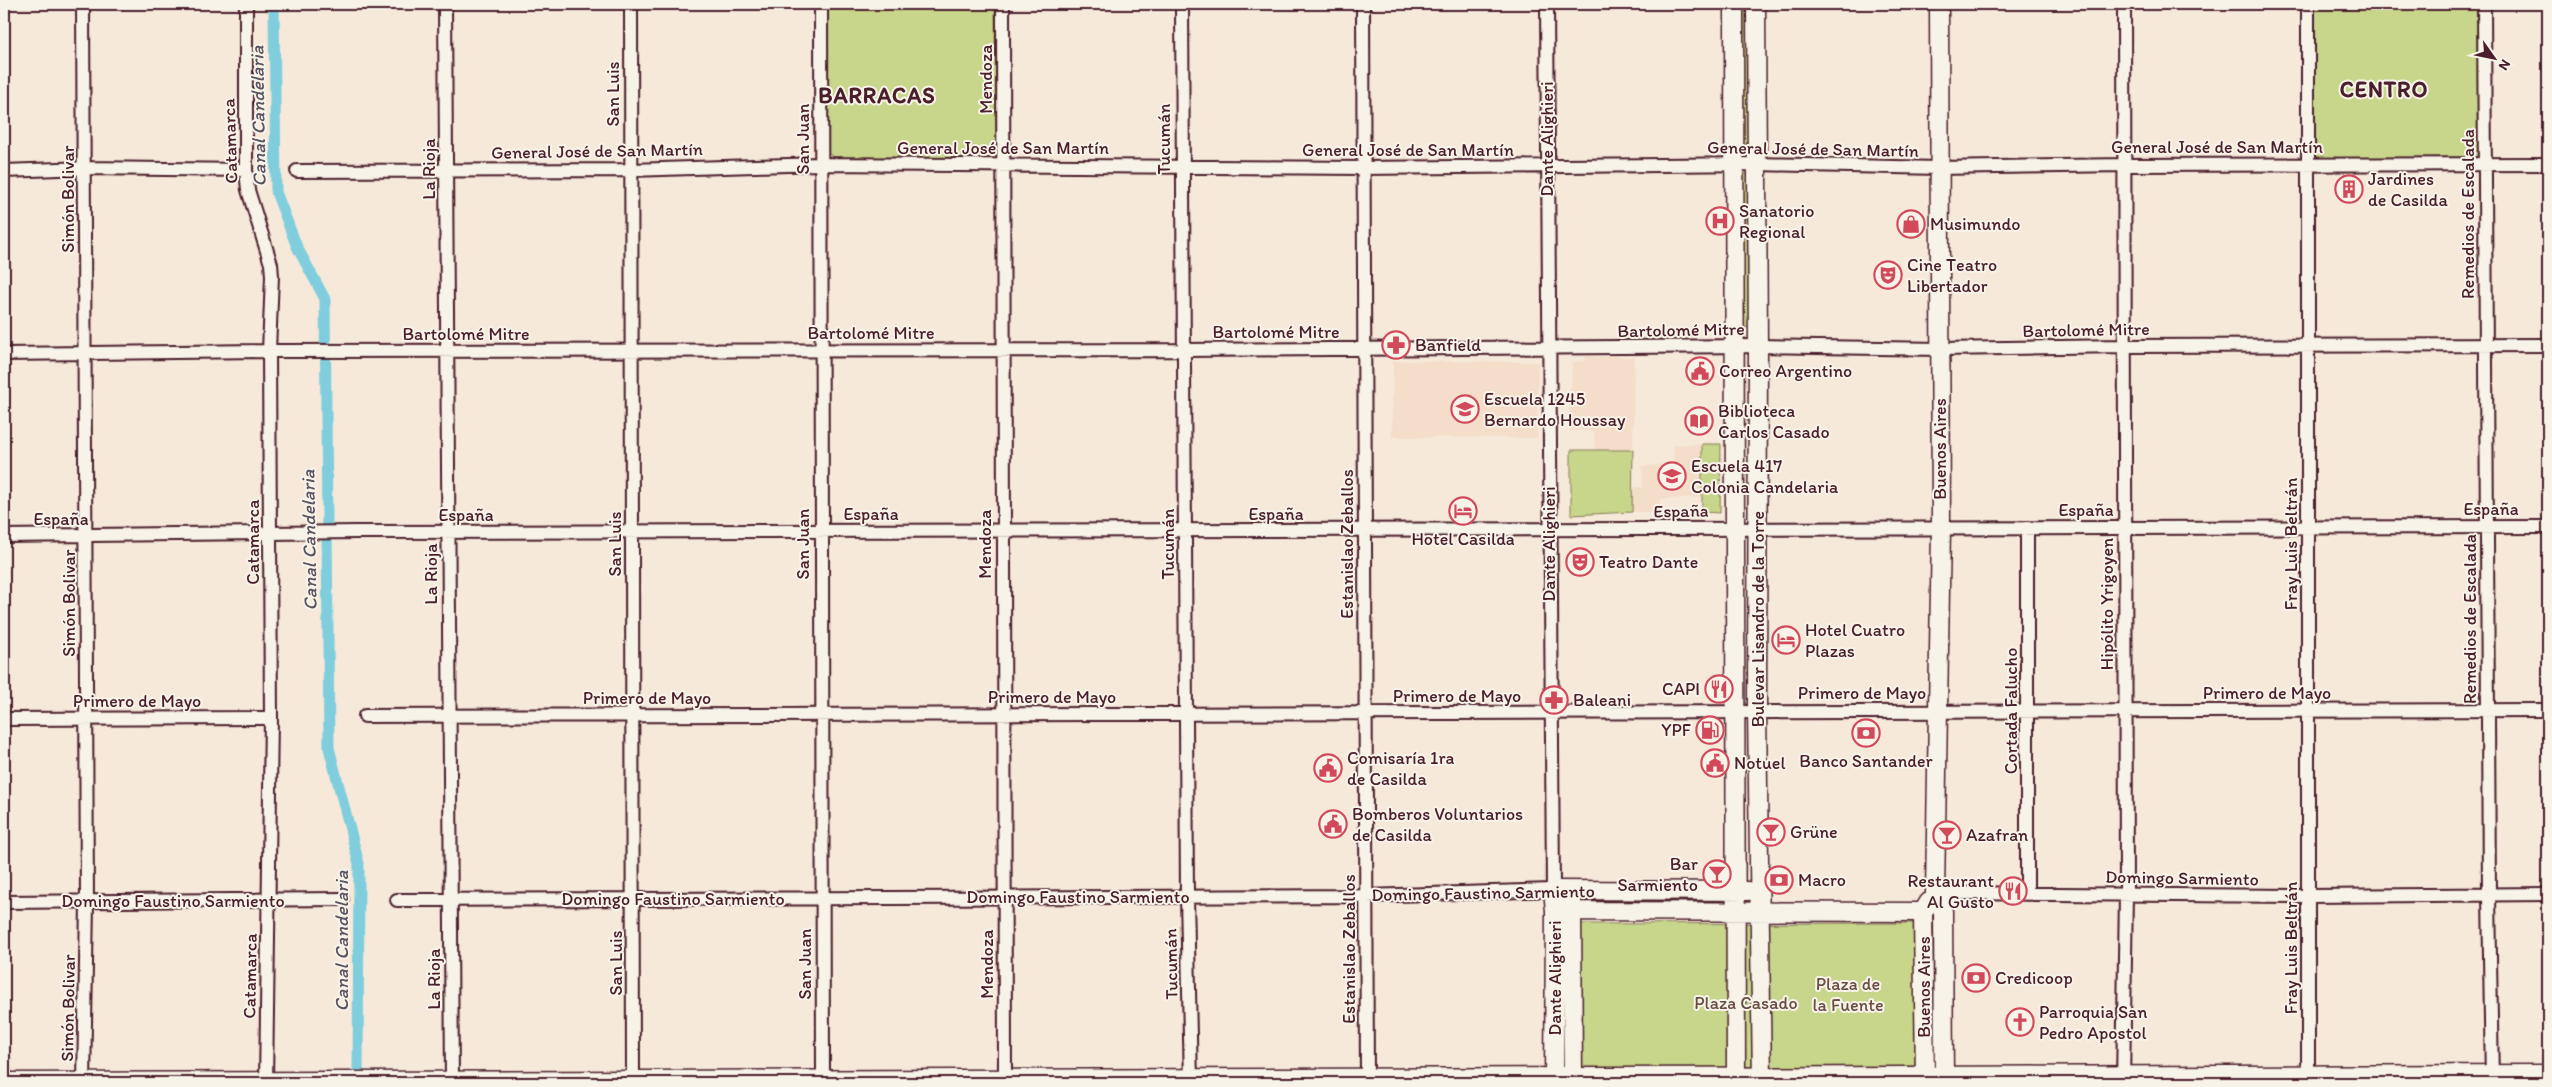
<svg xmlns="http://www.w3.org/2000/svg" width="2552" height="1087" font-family="Itim,sans-serif">
	<rect width="100%" height="100%" fill="#f6e9da"/>
	<filter id="ink" filterUnits="userSpaceOnUse"><feTurbulence type="fractalNoise" baseFrequency=".02" numOctaves="2"/><feDisplacementMap in="SourceGraphic" scale="10" xChannelSelector="R" yChannelSelector="G"/><feConvolveMatrix kernelMatrix="1 2 1 2 8 2 1 2 1" color-interpolation-filters="sRGB"/></filter>
	<g filter="url(#ink)">
		<path fill="#f4ddc9" d="M1586 356 1634 357 1633 450H1595L1594 431H1570L1569 388 1571 387 1572 362 1585 361Z
			M1393 361 1538 362 1537 438 1392 437Z
			M1702 444V497L1660 499 1659 512H1632V487H1643L1642 466 1673 464 1674 445Z"/>
		<path fill="#c7d68a" stroke="#887a5a" d="M826 4H995L996 149 985 161 836 159 825 150Z
			M1737 4H1751L1750 142 1745 146H1740Z
			M2308 4H2484L2485 164 2309 165Z
			M1741 174H1747L1751 177 1750 324 1745 329H1740Z
			M1702 444H1721L1720 513 1702 512Z
			M1571 450H1633L1632 512 1571 515Z
			M1916 923 1915 1083H1576L1577 924Z"/>
		<g fill="none" stroke-linecap="round" stroke-linejoin="round">
			<path stroke="#7fcddd" stroke-width="11" d="M274 4 276 192 297 247 325 299 329 748 359 864 358 1083"/>
			<g stroke="#4a1f2b" stroke-width="16">
				<path id="street" d="M83 4 87 903 84 1083
					M246 4V170L248 190 271 264 272 276 269 351 271 718 266 1083
					M445 4 452 1083
					M631 4 633 1083
					M821 4 823 1083
					M1003 4 1005 1083
					M1182 4 1187 897 1191 1083
					M1363 4 1367 1083
					M2484 4 2489 894 2492 1083
					M4 171 86 168 246 170
					M297 171 631 170 820 164 1362 168 1756 164 1939 168 2125 165 2548 164
					M4 354 269 351 1185 350 1758 346 1940 349 2125 346 2548 345
					M4 536 356 532 2548 527
					M365 716 2548 710
					M4 719 271 718
					M1935 893 2309 896 2548 894
					M2027 894V528
					M397 900 1366 896 1553 890 1547 4
					M4 902 342 899
					M2123 1083 2126 894 2124 4
					M2308 1083V4"/>
			</g>
			<g stroke="#4a1f2b" stroke-width="21">
				<path id="secondary" d="M1734 4 1736 1083
					M1756 4 1758 346 1757 711 1762 1083
					M1939 4 1941 528 1935 893 1943 911 1944 1083
					M1572 899 1573 1083
					M1555 911 1923 912
					M4 1082 2548 1074
					M1554 1083 1555 911 1553 890 1748 891
					M1925 1083 1923 912 1929 902"/>
			</g>
			<use href="#street" stroke="#f7f3e8" stroke-width="12"/>
			<use href="#secondary" stroke="#f7f3e8" stroke-width="18"/>
		</g>
	</g>
	<defs>
		<g id="building-ring" transform="scale(1.4375)"><circle r="9.5" fill="#f7f3e8" stroke="#d1495b" stroke-width="1.5"/><path d="M-4-6H4V6H1V3H-1V6H-4ZM-2.5-4.3h1.7v1.8h-1.7ZM.8-4.3h1.7v1.8H.8ZM-2.5-1h1.7V.8h-1.7ZM.8-1h1.7V.8H.8Z" fill="#d1495b"/></g>
		<g id="hospital-ring" transform="scale(1.4375)"><circle r="9.5" fill="#f7f3e8" stroke="#d1495b" stroke-width="1.5"/><path d="M-5-5h3v3.5h4V-5h3V5h-3V1.5h-4V5h-3Z" fill="#d1495b"/></g>
		<g id="shop-ring" transform="scale(1.4375)"><circle r="9.5" fill="#f7f3e8" stroke="#d1495b" stroke-width="1.5"/><path d="M-5-2.5h2.3a2.7 3.5 0 0 1 5.4 0H5L5.5 6h-11ZM-1.5-2.5h3a1.5 2.3 0 0 0-3 0Z" fill="#d1495b"/></g>
		<g id="theatre-ring" transform="scale(1.4375)"><circle r="9.5" fill="#f7f3e8" stroke="#d1495b" stroke-width="1.5"/><path d="M-5-5.5Q0-4 5-5.5V0Q5 5 0 6Q-5 5-5 0ZM-3.3-2.5H-1v1.5H-3.3ZM1-2.5H3.3v1.5H1ZM-2.8 1Q0 5.5 2.8 1Z" fill="#d1495b"/></g>
		<g id="pharmacy-ring" transform="scale(1.4375)"><circle r="9.5" fill="#f7f3e8" stroke="#d1495b" stroke-width="1.5"/><path d="M-2-6h4v4h4v4h-4v4h-4v-4h-4v-4h4Z" fill="#d1495b"/></g>
		<g id="civic-ring" transform="scale(1.4375)"><circle r="9.5" fill="#f7f3e8" stroke="#d1495b" stroke-width="1.5"/><path d="M-.6-6.5H3V-4.5H.6V-3L4-1V1h2V6H-6V1h2V-1L-.6-3ZM-1.2 2.5V6h2.4V2.5Z" fill="#d1495b"/></g>
		<g id="school-ring" transform="scale(1.4375)"><circle r="9.5" fill="#f7f3e8" stroke="#d1495b" stroke-width="1.5"/><path d="M0-5L7-2L0 1L-7-2ZM-4 1L0 2.5L4 1V4Q0 6-4 4Z" fill="#d1495b"/></g>
		<g id="library-ring" transform="scale(1.4375)"><circle r="9.5" fill="#f7f3e8" stroke="#d1495b" stroke-width="1.5"/><path d="M-6-4Q-3-5.5-.7-3.5V5Q-3 3-6 4ZM6-4Q3-5.5 .7-3.5V5Q3 3 6 4Z" fill="#d1495b"/></g>
		<g id="hotel-ring" transform="scale(1.4375)"><circle r="9.5" fill="#f7f3e8" stroke="#d1495b" stroke-width="1.5"/><path d="M-6-4.5h1.5V1H6V5H4.5V3h-9V5H-6ZM-4 0a1.8 1.8 0 1 1 3.6 0ZM.5 0V-2.5h3Q6-2.5 6 0Z" fill="#d1495b"/></g>
		<g id="restaurant-ring" transform="scale(1.4375)"><circle r="9.5" fill="#f7f3e8" stroke="#d1495b" stroke-width="1.5"/><path d="M-5-6h1v4h1v-4h1v4h1v-4h1v5L-1.5 .5V6h-2V.5L-5-1ZM5-6V6H3V1.5H1.5Q1.5-4 5-6Z" fill="#d1495b"/></g>
		<g id="fuel-ring" transform="scale(1.4375)"><circle r="9.5" fill="#f7f3e8" stroke="#d1495b" stroke-width="1.5"/><path d="M-5.5-6h7V0h2V4h1.3V-2.5L3-4.5l.8-.8L6-3V5H2.5V1h-1V6h-7ZM-4.2-4.7v3.2H.2V-4.7Z" fill="#d1495b"/></g>
		<g id="bank-ring" transform="scale(1.4375)"><circle r="9.5" fill="#f7f3e8" stroke="#d1495b" stroke-width="1.5"/><path d="M-6-4H6V4H-6ZM0-2.3a2.3 2.3 0 1 0 0 4.6a2.3 2.3 0 1 0 0-4.6Z" fill="#d1495b"/></g>
		<g id="bar-ring" transform="scale(1.4375)"><circle r="9.5" fill="#f7f3e8" stroke="#d1495b" stroke-width="1.5"/><path d="M-6-5H6L.8 .8V4.5H3.5V6h-7V4.5H-.8V.8Z" fill="#d1495b"/></g>
		<g id="church-ring" transform="scale(1.4375)"><circle r="9.5" fill="#f7f3e8" stroke="#d1495b" stroke-width="1.5"/><path d="M-1.2-6h2.4v3.5h3.3v2.4h-3.3V6h-2.4V-.1h-3.3v-2.4h3.3Z" fill="#d1495b"/></g>
	</defs>
	<g fill-rule="evenodd">
		<use href="#building-ring" x="2349" y="189"/>
		<use href="#hospital-ring" x="1720" y="221"/>
		<use href="#shop-ring" x="1911" y="224"/>
		<use href="#theatre-ring" x="1888" y="275"/>
		<use href="#pharmacy-ring" x="1396" y="345"/>
		<use href="#civic-ring" x="1700" y="371"/>
		<use href="#school-ring" x="1465" y="409"/>
		<use href="#library-ring" x="1699" y="421"/>
		<use href="#school-ring" x="1672" y="476"/>
		<use href="#hotel-ring" x="1463" y="511"/>
		<use href="#theatre-ring" x="1580" y="562"/>
		<use href="#hotel-ring" x="1786" y="640"/>
		<use href="#restaurant-ring" x="1719" y="689"/>
		<use href="#pharmacy-ring" x="1554" y="700"/>
		<use href="#fuel-ring" x="1710" y="730"/>
		<use href="#bank-ring" x="1866" y="733"/>
		<use href="#civic-ring" x="1715" y="763"/>
		<use href="#civic-ring" x="1328" y="768"/>
		<use href="#civic-ring" x="1333" y="824"/>
		<use href="#bar-ring" x="1771" y="832"/>
		<use href="#bar-ring" x="1947" y="835"/>
		<use href="#bar-ring" x="1717" y="874"/>
		<use href="#bank-ring" x="1779" y="880"/>
		<use href="#restaurant-ring" x="2013" y="891"/>
		<use href="#bank-ring" x="1976" y="978"/>
		<use href="#church-ring" x="2020" y="1022"/>
	</g>
	<g text-anchor="middle" dominant-baseline="central" stroke-width="4" stroke-linejoin="round" paint-order="stroke">
		<g font-size="18" fill="#4a1f2b" stroke="#f7f3e8">
			<text transform="translate(986 79) rotate(-90)">Mendoza</text>
			<text transform="translate(613 94) rotate(-90)">San Luis</text>
			<text transform="translate(803 139) rotate(-90)">San Juan</text>
			<text transform="translate(1164 139) rotate(-90)">Tucumán</text>
			<text transform="translate(1547 139) rotate(-90)">Dante Alighieri</text>
			<text transform="translate(230 141) rotate(-92)">Catamarca</text>
			<text x="2217" y="147">General José de San Martín</text>
			<text x="1003" y="148">General José de San Martín</text>
			<text transform="translate(1813 149) rotate(1)">General José de San Martín</text>
			<text x="1408" y="150">General José de San Martín</text>
			<text transform="translate(597 151) rotate(-1)">General José de San Martín</text>
			<text transform="translate(429 169) rotate(-90)">La Rioja</text>
			<text transform="translate(68 199) rotate(-90)">Simón Bolivar</text>
			<text transform="translate(2468 214) rotate(-90)">Remedios de Escalada</text>
			<text transform="translate(1681 330) rotate(-1)">Bartolomé Mitre</text>
			<text transform="translate(2086 330) rotate(-1)">Bartolomé Mitre</text>
			<text x="1276" y="332">Bartolomé Mitre</text>
			<text x="871" y="333">Bartolomé Mitre</text>
			<text x="466" y="334">Bartolomé Mitre</text>
			<text transform="translate(1940 449) rotate(-90)">Buenos Aires</text>
			<text x="2491" y="509">España</text>
			<text x="2086" y="510">España</text>
			<text transform="translate(1681 511) rotate(-1)">España</text>
			<text x="871" y="514">España</text>
			<text x="1276" y="514">España</text>
			<text x="466" y="515">España</text>
			<text x="61" y="519">España</text>
			<text transform="translate(253 542) rotate(-90)">Catamarca</text>
			<text transform="translate(615 544) rotate(-90)">San Luis</text>
			<text transform="translate(803 544) rotate(-90)">San Juan</text>
			<text transform="translate(985 544) rotate(-90)">Mendoza</text>
			<text transform="translate(1168 544) rotate(-90)">Tucumán</text>
			<text transform="translate(1347 544) rotate(-90)">Estanislao Zeballos</text>
			<text transform="translate(1549 544) rotate(-90)">Dante Alighieri</text>
			<text transform="translate(2291 544) rotate(-90)">Fray Luis Beltrán</text>
			<text transform="translate(431 574) rotate(-90)">La Rioja</text>
			<text transform="translate(69 603) rotate(-90)">Simón Bolivar</text>
			<text transform="translate(2107 604) rotate(-90)">Hipólito Yrigoyen</text>
			<text transform="translate(1758 619) rotate(-90)">Bulevar Lisandro de la Torre</text>
			<text transform="translate(2470 619) rotate(-90)">Remedios de Escalada</text>
			<text x="1862" y="693">Primero de Mayo</text>
			<text x="2267" y="693">Primero de Mayo</text>
			<text x="1457" y="696">Primero de Mayo</text>
			<text x="1052" y="697">Primero de Mayo</text>
			<text x="647" y="698">Primero de Mayo</text>
			<text x="137" y="701">Primero de Mayo</text>
			<text transform="translate(2011 711) rotate(-90)">Cortada Falucho</text>
			<text transform="translate(2182 878) rotate(1)">Domingo Sarmiento</text>
			<text transform="translate(1483 893) rotate(-1)">Domingo Faustino Sarmiento</text>
			<text x="1078" y="897">Domingo Faustino Sarmiento</text>
			<text x="673" y="899">Domingo Faustino Sarmiento</text>
			<text x="173" y="901">Domingo Faustino Sarmiento</text>
			<text transform="translate(2291 948) rotate(-90)">Fray Luis Beltrán</text>
			<text transform="translate(1349 949) rotate(-90)">Estanislao Zeballos</text>
			<text transform="translate(616 963) rotate(-90)">San Luis</text>
			<text transform="translate(805 964) rotate(-90)">San Juan</text>
			<text transform="translate(987 964) rotate(-90)">Mendoza</text>
			<text transform="translate(1171 964) rotate(-91)">Tucumán</text>
			<text transform="translate(250 976) rotate(-89)">Catamarca</text>
			<text transform="translate(1555 978) rotate(-90)">Dante Alighieri</text>
			<text transform="translate(434 979) rotate(-90)">La Rioja</text>
			<text transform="translate(1924 987) rotate(-90)">Buenos Aires</text>
			<text transform="translate(68 1008) rotate(-89)">Simón Bolivar</text>
		</g>
		<g font-size="18" fill="#4a1f2b" stroke="#f7f3e8" text-anchor="start">
			<text x="2368" y="179">Jardines<tspan x="2368" dy="21">de Casilda</tspan></text>
			<text x="1739" y="211">Sanatorio<tspan x="1739" dy="21">Regional</tspan></text>
			<text x="1930" y="224">Musimundo</text>
			<text x="1907" y="265">Cine Teatro<tspan x="1907" dy="21">Libertador</tspan></text>
			<text x="1415" y="345">Banfield</text>
			<text x="1719" y="371">Correo Argentino</text>
			<text x="1484" y="399">Escuela 1245<tspan x="1484" dy="21">Bernardo Houssay</tspan></text>
			<text x="1718" y="411">Biblioteca<tspan x="1718" dy="21">Carlos Casado</tspan></text>
			<text x="1691" y="466">Escuela 417<tspan x="1691" dy="21">Colonia Candelaria</tspan></text>
			<text x="1463" y="539" text-anchor="middle">Hotel Casilda</text>
			<text x="1599" y="562">Teatro Dante</text>
			<text x="1805" y="630">Hotel Cuatro<tspan x="1805" dy="21">Plazas</tspan></text>
			<text x="1700" y="689" text-anchor="end">CAPI</text>
			<text x="1573" y="700">Baleani</text>
			<text x="1691" y="730" text-anchor="end">YPF</text>
			<text x="1347" y="758">Comisaría 1ra<tspan x="1347" dy="21">de Casilda</tspan></text>
			<text x="1866" y="761" text-anchor="middle">Banco Santander</text>
			<text x="1734" y="763">Notuel</text>
			<text x="1352" y="814">Bomberos Voluntarios<tspan x="1352" dy="21">de Casilda</tspan></text>
			<text x="1790" y="832">Grüne</text>
			<text x="1966" y="835">Azafran</text>
			<text x="1698" y="864" text-anchor="end">Bar<tspan x="1698" dy="21">Sarmiento</tspan></text>
			<text x="1798" y="880">Macro</text>
			<text x="1994" y="881" text-anchor="end">Restaurant<tspan x="1994" dy="21">Al Gusto</tspan></text>
			<text x="1995" y="978">Credicoop</text>
			<text x="2039" y="1012">Parroquia San<tspan x="2039" dy="21">Pedro Apostol</tspan></text>
		</g>
		<g font-size="18" fill="#694d43" stroke="#f7f3e8">
			<text x="1848" y="984">Plaza de<tspan x="1848" dy="21">la Fuente</tspan></text>
			<text x="1746" y="1003">Plaza Casado</text>
		</g>
		<g font-size="19" font-style="italic" fill="#5a5360" stroke="#f7f3e8">
			<text transform="translate(258 116) rotate(-91)">Canal Candelaria</text>
			<text transform="translate(309 540) rotate(-91)">Canal Candelaria</text>
			<text transform="translate(341 941) rotate(-90)">Canal Candelaria</text>
		</g>
		<g font-size="22" font-weight="bold" letter-spacing="1" fill="#4a1f2b" stroke="#f7f3e8">
			<text x="2384" y="89">CENTRO</text>
			<text x="877" y="95">BARRACAS</text>
		</g>
	</g>
	<rect width="2552" height="1087" fill="none" stroke="#f7f3e8" stroke-width="20"/>
	<rect x="10" y="10" width="2532" height="1067" fill="none" stroke="#4a1f2b" stroke-width="2" filter="url(#ink)"/>
	<g transform="translate(2494 58) rotate(123)" stroke="#f7f3e8" stroke-width="4" paint-order="stroke">
	<path d="M0-4L9 19L0 12L-9 19Z" fill="#4a1f2b"/>
	<text y="-8" font-size="14" font-weight="bold" text-anchor="middle" fill="#4a1f2b">N</text>
	</g>
</svg>
